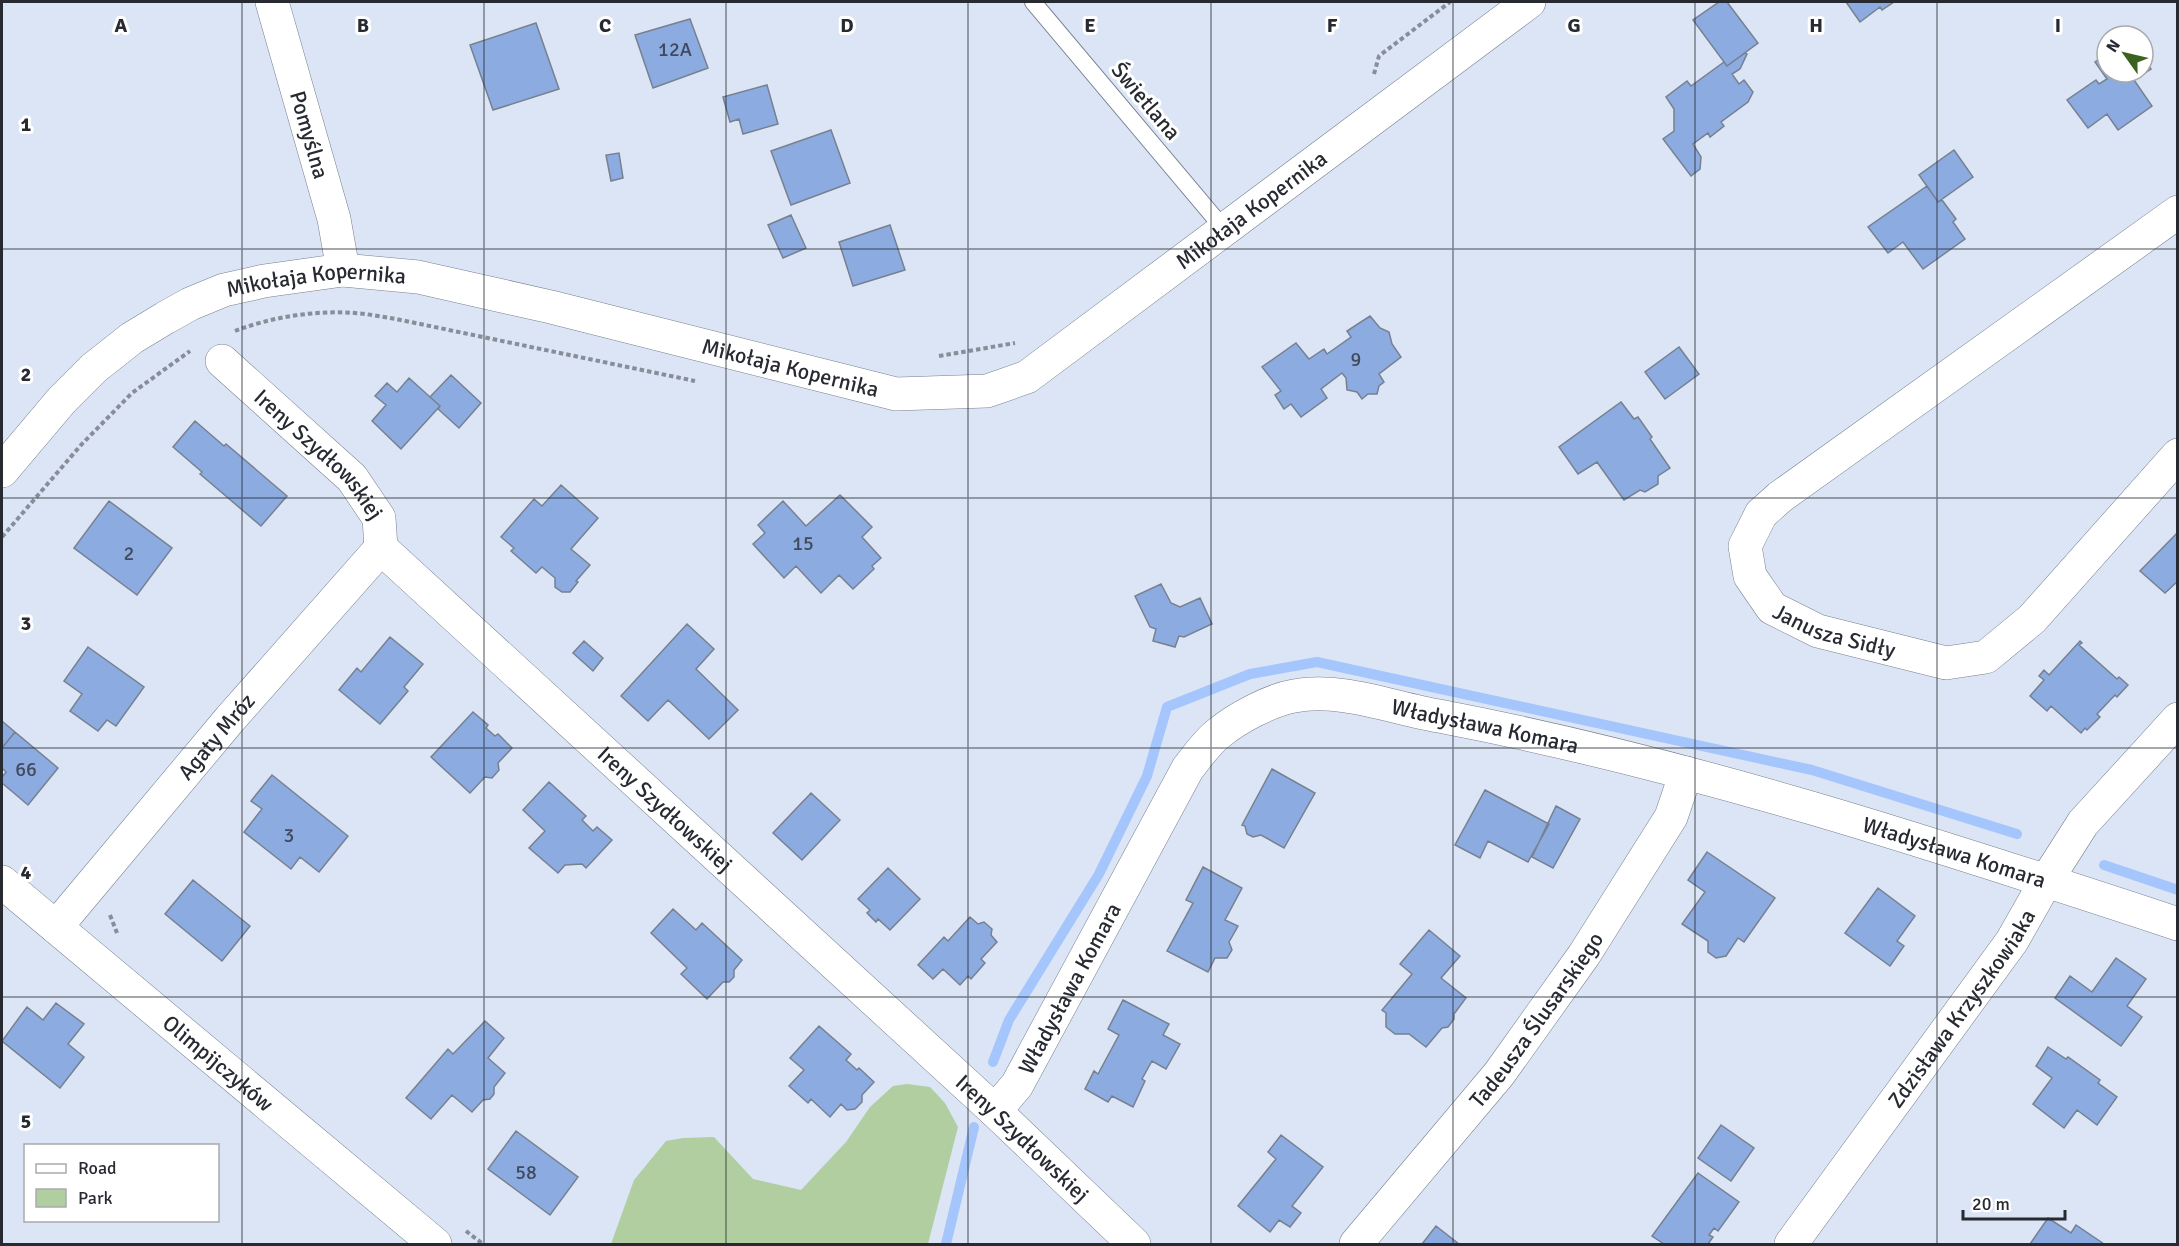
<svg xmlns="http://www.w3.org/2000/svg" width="2179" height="1246" font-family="Signika,sans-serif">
	<rect width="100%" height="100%" fill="#dbe5f5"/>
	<path fill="#b1cea1" d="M907 1084 930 1087 945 1103 958 1127 928 1244H611L634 1180 666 1141 683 1138 714 1137 753 1179 801 1190 846 1142 870 1107 893 1086Z"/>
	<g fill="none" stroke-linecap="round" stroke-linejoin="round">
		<path stroke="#a5c5fd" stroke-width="10" d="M2104 865 2178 890
			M993 1062 1009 1020 1099 874 1147 776 1167 707 1250 674 1317 662 1812 770 2017 834
			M946 1244 974 1127"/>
	</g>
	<path fill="#8babe1" stroke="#77808f" stroke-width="1.5" d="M1719 2H1727L1758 43 1727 66 1693 20Z
		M1846 2H1894L1882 10 1880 7 1860 22Z
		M690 19 708 68 653 88 635 35Z
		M536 23 559 89 493 110 470 45Z
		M1745 53 1747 54 1740 69 1732 74 1739 84 1744 80 1753 92 1748 102 1721 122 1724 126 1710 137 1708 133 1693 144 1701 157 1700 169 1691 176 1663 139 1674 131V109L1666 97 1687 81 1691 86 1724 62 1727 66Z
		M2107 54V72H2143V57L2151 69 2134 80 2152 106 2118 130 2107 114 2088 128 2067 100 2096 80 2099 84 2107 79 2095 62Z
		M767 85 778 124 743 134 739 119 730 122 723 97Z
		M831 130 850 183 791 205 771 151Z
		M1954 150 1973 177 1938 202 1919 175Z
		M619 153 623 178 611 181 606 155Z
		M1927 186 1938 202 1942 200 1956 219 1953 222 1965 239 1923 269 1903 242 1888 253 1868 227Z
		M791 215 806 248 783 258 768 225Z
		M890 225 905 270 853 286 839 242Z
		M1370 316 1380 328 1389 332 1392 344 1401 357 1379 374 1384 382 1379 386 1377 394H1368L1362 399 1357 392 1347 390 1346 378 1342 373 1321 389 1327 398 1301 417 1291 404 1284 409 1275 395 1281 391 1262 367 1296 343 1309 359 1324 349 1327 354 1351 337 1347 331Z
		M1679 347 1699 374 1665 399 1645 372Z
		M451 375 481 403 459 428 438 409 440 406 430 397Z
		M409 378 440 406 401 449 372 421 386 405 375 396 387 383 397 392Z
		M1621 402 1634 419 1638 417 1652 437 1650 439 1670 468 1658 476V484L1645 492 1640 490 1624 500 1597 462 1578 474 1559 447Z
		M195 421 224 446 226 444 287 496 261 526 200 474 202 472 173 447Z
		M561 485 598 518 571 549 590 565 576 581 578 582 570 592H562L555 587V578L542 567 536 573 511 551 514 548 501 537 534 499 542 506Z
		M840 495 872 527 862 537 881 558 872 566 874 569 853 589 839 575 821 593 796 566 784 578 753 544 765 533 758 525 783 501 806 526Z
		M109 501 172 548 137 595 74 548Z
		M2178 532V581L2165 593 2140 571Z
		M1161 584 1171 603 1180 607 1200 598 1212 624 1184 637 1179 636 1175 647 1153 641 1156 629 1150 627 1135 596Z
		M687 624 714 649 696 669 738 710 709 739 668 700 648 721 621 696Z
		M390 637 423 664 404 687 408 691 380 724 339 690 357 668 361 672Z
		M584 641 603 658 593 671 573 653Z
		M2080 641 2082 643 2079 645 2117 679 2119 677 2128 685 2117 697 2115 695 2097 714 2100 717 2087 730 2085 728 2081 733 2051 706 2047 711 2030 696 2044 680 2039 676 2044 670 2049 675Z
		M88 647 144 687 116 726 107 720 98 731 70 711 82 694 64 681Z
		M473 712 488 725 486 728 495 736 498 734 512 748 498 763 499 770 492 778 485 777 470 793 431 757Z
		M2 721 15 732 2 748Z
		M15 732 58 768 28 805 2 783V777L6 772 2 768V748Z
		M1272 769 1315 793 1284 848 1261 835 1253 837 1247 834 1245 826 1242 825Z
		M272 775 348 836 319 872 300 857 291 869 244 832 262 809 251 801Z
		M549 782 586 816 582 820 593 831 597 827 612 840 586 868 582 864 565 865 558 873 529 848 545 831 523 810Z
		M1485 790 1549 824 1528 862 1488 841 1480 858 1455 845Z
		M811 793 840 820 802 860 773 833Z
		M1556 806 1580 819 1553 868 1532 857Z
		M1707 852 1775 898 1744 942 1738 938 1726 956 1716 958 1708 952V941L1682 924 1705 892 1688 880Z
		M1203 867 1242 888 1225 920 1238 926 1229 942 1232 950 1227 958H1215L1208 972 1167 951 1193 903 1186 900Z
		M888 868 920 899 890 930 878 919 876 922 867 913 870 910 858 899Z
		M193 880 250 926 222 961 165 914Z
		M1878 888 1915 916 1897 941 1904 946 1890 966 1845 933Z
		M673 909 696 930 702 923 742 960 734 970V977L729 982H723L707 999 681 974 687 968 651 933Z
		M970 917 978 924 984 922 992 929 991 935 997 942 981 959 985 963 971 979 968 976 960 985 943 969 933 979 918 965 944 937 948 941Z
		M1429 930 1460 956 1441 978 1466 998 1454 1014V1019L1448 1027 1442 1028 1426 1047 1409 1034H1395L1386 1027V1013L1382 1010 1412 974 1400 964Z
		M2116 958 2146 979 2127 1006 2142 1017 2121 1046 2055 998 2070 976 2092 992Z
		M1123 1000 1169 1024 1163 1035 1180 1044 1166 1069 1152 1061 1142 1079 1145 1081 1133 1107 1112 1096 1108 1102 1085 1089 1094 1071 1098 1074 1119 1035 1108 1029Z
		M56 1003 84 1024 68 1044 84 1057 60 1088 2 1041 27 1007 43 1020Z
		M485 1021 504 1038 488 1058 505 1073 494 1087V1094L490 1099 483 1100 472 1112 452 1095 431 1119 406 1098 448 1049 453 1054Z
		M819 1026 851 1054 846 1060 857 1070 859 1068 874 1082 862 1095V1102L855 1109 847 1110 841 1104 830 1117 811 1099 808 1103 789 1086 804 1070 790 1058Z
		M2048 1047 2066 1059 2068 1057 2100 1080 2098 1083 2117 1097 2097 1125 2077 1110 2064 1128 2033 1104 2052 1078 2036 1066Z
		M1721 1125 1754 1148 1731 1181 1698 1158Z
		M516 1131 578 1177 550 1215 488 1169Z
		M1281 1135 1323 1167 1292 1206 1301 1213 1290 1227 1279 1220 1270 1232 1238 1206 1276 1159 1268 1152Z
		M1698 1173 1739 1202 1718 1231 1714 1228 1709 1235 1713 1237 1708 1244H1664L1652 1236Z
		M2048 1218 2071 1233 2076 1225 2104 1244H2030Z
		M1436 1226 1459 1244H1422Z"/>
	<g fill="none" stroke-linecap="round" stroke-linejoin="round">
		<g stroke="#77808f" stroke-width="18">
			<path id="lane" d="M1033 2 1224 229"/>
		</g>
		<g stroke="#77808f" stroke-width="34">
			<g id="street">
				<path id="s1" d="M272 2 334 219 343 270"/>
				<path id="s2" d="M2178 212 1780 497 1761 514 1745 546 1750 576 1772 608 1818 631 1946 663 1986 657 2032 619 2178 455"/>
				<path id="s3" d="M222 361 352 478 379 518 381 548 995 1111 1134 1244"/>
				<path id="s4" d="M2 882 435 1244"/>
				<path id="s5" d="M56 927 230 719 381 548"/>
				<path id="s6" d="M995 1111 1017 1085 1188 768C1197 757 1207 742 1219 733 1237 718 1271 700 1294 696 1342 687 1392 708 1439 716 1690 764 1935 844 2178 924"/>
				<path id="s7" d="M1356 1244 1499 1074 1584 955 1671 817 1686 773"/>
				<path id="s8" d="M1791 1244 2012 941 2046 881 2083 823 2178 719"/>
			</g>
		</g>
		<g stroke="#77808f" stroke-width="34">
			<g id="secondary">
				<path id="s9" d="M2 471 61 401 94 368 132 338 165 318 190 304 224 290 264 281 343 270 418 277 551 307 896 394 987 391 1027 377 1529 2"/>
			</g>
		</g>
		<path stroke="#878d99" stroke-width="4" stroke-dasharray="4.5 3" stroke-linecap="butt" d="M1374 74 1379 56 1450 2
			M235 331C271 317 316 310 355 313 369 314 383 317 396 319L695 381
			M939 356 1015 343
			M2 537 81 445 132 393 190 351
			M110 915 117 933
			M466 1231 483 1244"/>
		<use href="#lane" stroke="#fff" stroke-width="16"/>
		<use href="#street" stroke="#fff" stroke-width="33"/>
		<use href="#secondary" stroke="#fff" stroke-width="33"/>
	</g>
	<path fill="none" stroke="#272a31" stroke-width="1.5" stroke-opacity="0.55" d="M242 2V1244M484 2V1244M726 2V1244M968 2V1244M1211 2V1244M1453 2V1244M1695 2V1244M1937 2V1244M2 249H2178M2 498H2178M2 748H2178M2 997H2178"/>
	<g text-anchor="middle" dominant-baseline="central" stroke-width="6" stroke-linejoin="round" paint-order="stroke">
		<g font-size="20" fill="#404a5d">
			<text x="675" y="49">12A</text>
			<text x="1356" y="359">9</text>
			<text x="803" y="543">15</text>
			<text x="129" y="553">2</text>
			<text x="26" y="769">66</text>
			<text x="289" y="835">3</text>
			<text x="526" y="1172">58</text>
		</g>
		<g font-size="22" fill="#272a31" stroke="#fff">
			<text transform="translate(1146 101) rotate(50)">Świetlana</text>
			<text stroke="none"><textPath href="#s1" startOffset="138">Pomyślna</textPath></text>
			<text stroke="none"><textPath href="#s9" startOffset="1392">Mikołaja Kopernika</textPath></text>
			<text stroke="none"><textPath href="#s9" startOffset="384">Mikołaja Kopernika</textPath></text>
			<text stroke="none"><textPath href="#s9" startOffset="870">Mikołaja Kopernika</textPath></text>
			<text stroke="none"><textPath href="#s3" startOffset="135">Ireny Szydłowskiej</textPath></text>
			<text stroke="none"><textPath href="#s2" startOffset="687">Janusza Sidły</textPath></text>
			<text stroke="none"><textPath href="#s6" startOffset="720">Władysława Komara</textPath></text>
			<text stroke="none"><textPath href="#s5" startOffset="249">Agaty Mróz</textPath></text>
			<text stroke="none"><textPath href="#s3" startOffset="639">Ireny Szydłowskiej</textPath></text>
			<text stroke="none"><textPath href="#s6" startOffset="1206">Władysława Komara</textPath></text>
			<text stroke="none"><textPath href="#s6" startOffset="144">Władysława Komara</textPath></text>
			<text stroke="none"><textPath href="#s8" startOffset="291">Zdzisława Krzyszkowiaka</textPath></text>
			<text stroke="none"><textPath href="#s7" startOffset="288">Tadeusza Ślusarskiego</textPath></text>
			<text stroke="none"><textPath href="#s4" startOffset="282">Olimpijczyków</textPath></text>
			<text stroke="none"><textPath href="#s3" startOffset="1125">Ireny Szydłowskiej</textPath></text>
		</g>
	</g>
	<g font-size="20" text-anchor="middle" font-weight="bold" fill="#272a31" stroke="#fff" stroke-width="6" stroke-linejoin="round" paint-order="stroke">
		<text x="121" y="32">A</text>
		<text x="363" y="32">B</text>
		<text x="605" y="32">C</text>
		<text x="847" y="32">D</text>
		<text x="1090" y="32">E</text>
		<text x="1332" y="32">F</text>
		<text x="1574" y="32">G</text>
		<text x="1816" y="32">H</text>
		<text x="2058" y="32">I</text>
		<text x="26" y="131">1</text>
		<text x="26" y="381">2</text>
		<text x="26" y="630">3</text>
		<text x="26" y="879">4</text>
		<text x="26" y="1128">5</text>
	</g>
	<rect width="2179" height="1246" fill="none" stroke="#272a31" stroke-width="6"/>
	<rect x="24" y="1144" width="195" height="78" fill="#ffffff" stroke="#a9aaad" stroke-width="1.5"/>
	<rect x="36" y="1164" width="30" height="9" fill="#ffffff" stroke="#a9aaad" stroke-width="1.5"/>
	<text x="78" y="1174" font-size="18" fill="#272a31">Road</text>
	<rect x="36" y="1189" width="30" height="18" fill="#b1cea1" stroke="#a9aaad" stroke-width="1.5"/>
	<text x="78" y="1204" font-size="18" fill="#272a31">Park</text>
	<g transform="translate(2125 54) rotate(304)"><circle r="28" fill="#ffffff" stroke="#a9aaad" stroke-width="1.5"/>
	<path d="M0-4.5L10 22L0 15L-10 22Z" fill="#3b631f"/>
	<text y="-9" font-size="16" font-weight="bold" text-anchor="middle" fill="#272a31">N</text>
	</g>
	<path d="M1963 1210v9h102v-9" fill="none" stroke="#272a31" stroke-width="3"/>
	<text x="1972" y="1210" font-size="18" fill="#272a31" stroke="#ffffff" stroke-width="4.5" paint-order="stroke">20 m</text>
</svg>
